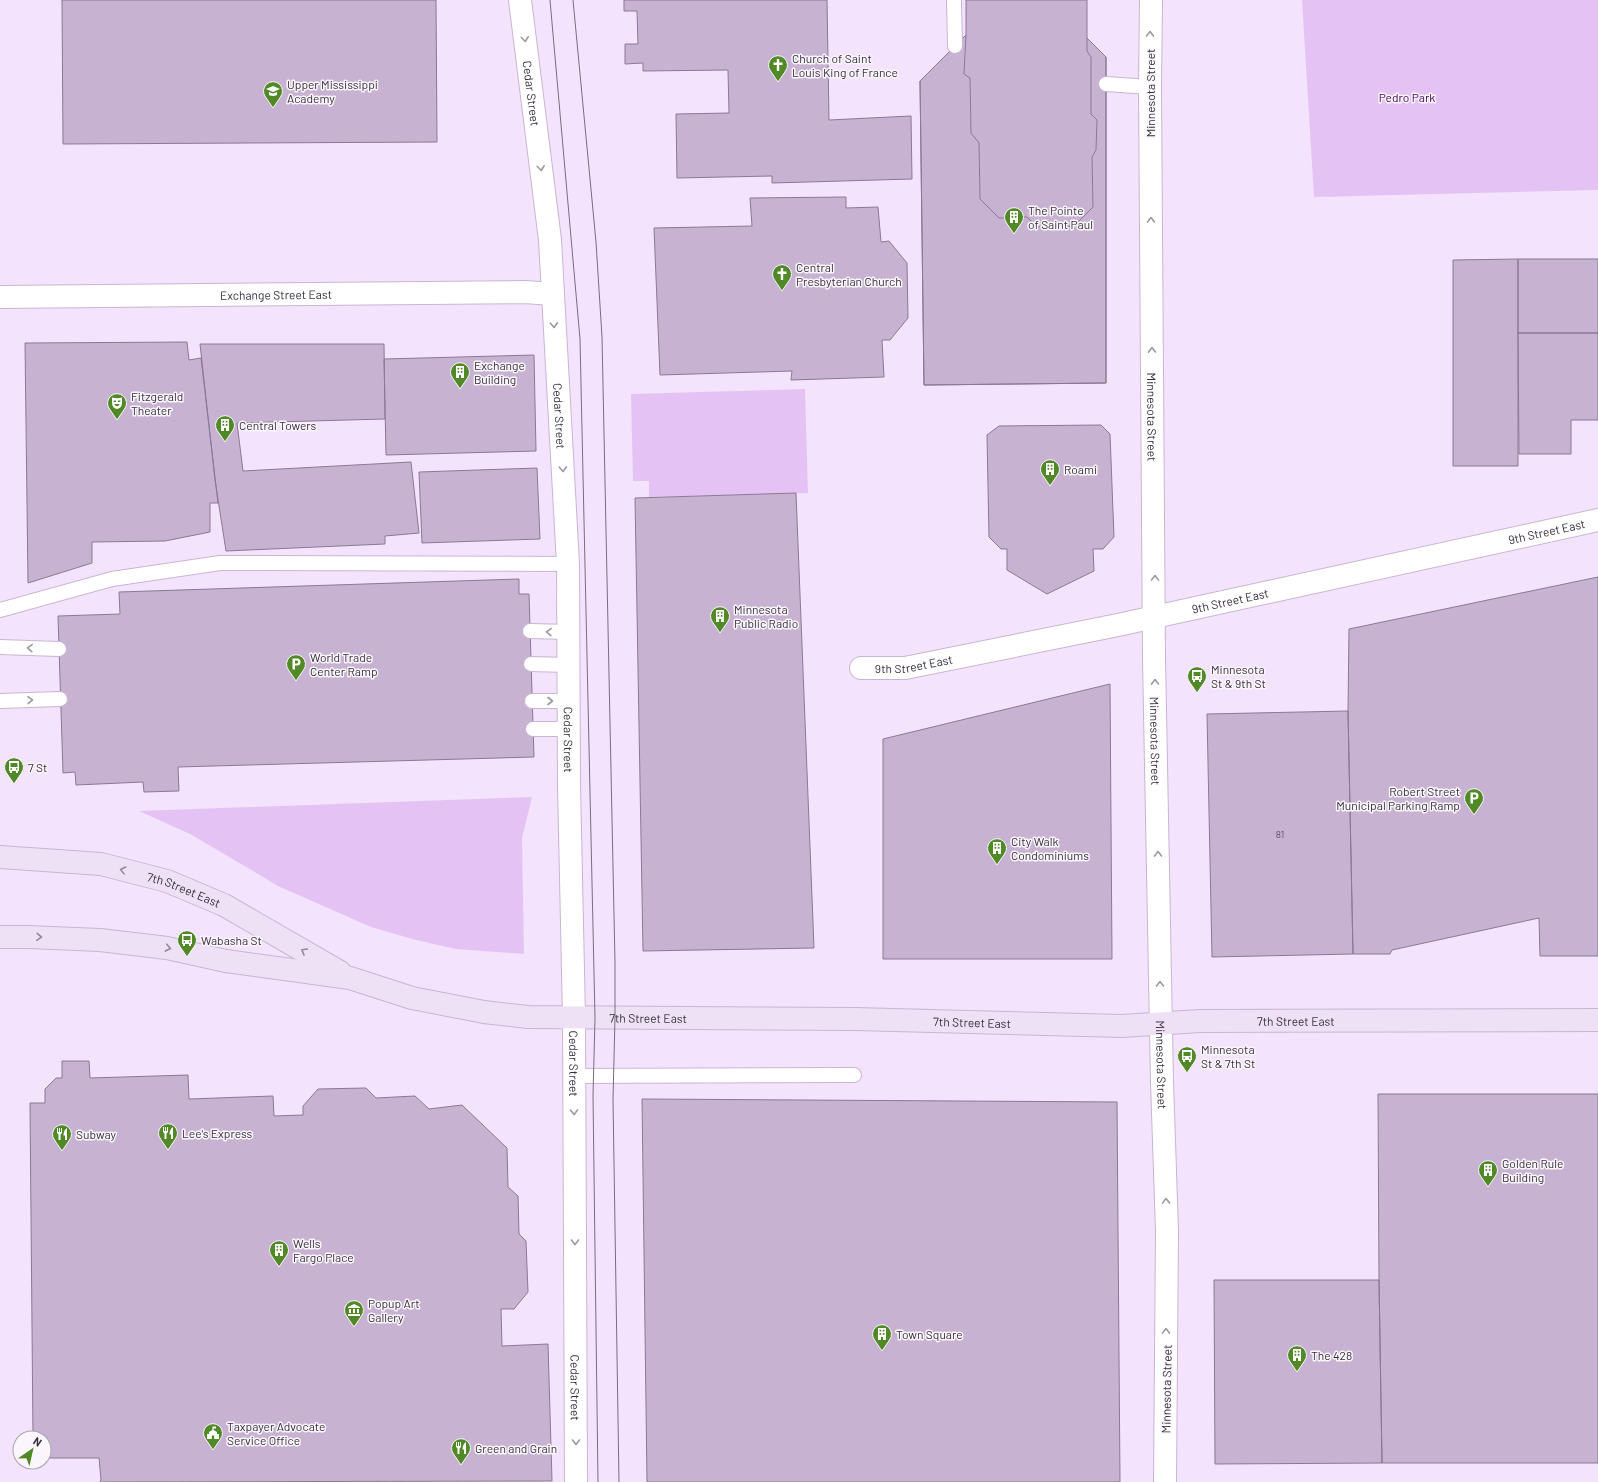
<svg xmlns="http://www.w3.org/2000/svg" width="1598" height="1482" font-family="Barlow,sans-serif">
	<rect width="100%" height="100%" fill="#f4e3fc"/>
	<path fill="#e4c3f4" d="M1302 0H1598V190L1314 197Z
		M805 389 808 493 649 497V481H633L631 394Z
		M532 797 522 838 524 954 456 949 416 940 371 927 280 887 190 834 139 811Z"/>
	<path fill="#c7b3d1" stroke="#8b7994" d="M62 0H436L437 142 63 144Z
		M624 0H827L829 120 911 116 912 179 772 183V176L677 178 676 114 729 113 728 70 643 71V63L625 64V44H638L637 11H624Z
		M966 0H1087V38L1106 57V383L924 385 920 81 966 35Z
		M966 35 964 74 970 78 971 133 979 143 980 199 999 218 1027 217 1037 227 1074 226 1093 207 1092 157 1096 150 1097 120 1091 114V57L1087 51V38L1106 57V383L924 385 920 81Z
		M846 197V208L878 207 881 242 889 241 907 263 908 318 890 340H882L884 377 791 380 792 371 660 375 654 228 752 226 750 198Z
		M1518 259H1598V333H1518Z
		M1518 259V466H1453V260Z
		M1518 333H1598V420H1571V454H1519Z
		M187 342 189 360 201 358 218 503H210V532L165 541 92 542V563L28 583 25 343Z
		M200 344H384L385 419 237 423 243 471 411 462 419 533 385 536V544L226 551 215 480Z
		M534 355 536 451 386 455 384 359Z
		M1101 425 1110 434 1114 537 1103 549H1093L1094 571 1047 594 1007 570V549H1001L989 537 987 435 999 426Z
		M537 468 540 539 422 543 419 472Z
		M796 493 814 948 643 951 635 498Z
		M1598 577V956H1540L1539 918 1392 950 1390 954H1353L1348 711 1349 629Z
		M519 579V594H529L534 757 178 767 179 791 144 792 143 782 76 785 75 772 63 773 58 616 120 614 119 592Z
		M1110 684 1112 959H883V739Z
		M1348 711 1353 954 1212 957 1207 714Z
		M62 1061H89L90 1078 188 1075 189 1099 273 1096 274 1116 303 1115V1106L318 1089 366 1088 376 1098 415 1096 429 1109 462 1105 507 1148 508 1187 518 1196 519 1234 526 1241 528 1292 514 1309H501L502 1346 548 1344 552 1481 100 1482 101 1480 99 1458H44V1438H33L30 1103H45V1089L56 1078H62Z
		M1378 1094H1598V1463H1382L1379 1280Z
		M642 1099 1117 1102 1120 1482H647Z
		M1214 1280H1379L1382 1463 1215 1464Z"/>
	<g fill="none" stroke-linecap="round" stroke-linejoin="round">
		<g stroke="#c9b5d3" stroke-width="16">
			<path id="lane" d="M954 0 955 46
				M1106 84 1150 87
				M0 610 112 579 220 563 568 564
				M530 631 568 632
				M0 647 59 649
				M531 664 569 665
				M0 701 60 699
				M532 701H569
				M533 729H569
				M573 1076 854 1075"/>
		</g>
		<g stroke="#c9b5d3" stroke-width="24">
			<g id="street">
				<path id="s1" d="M520 0 550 240 568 564 569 785 574 1017 576 1482"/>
				<path id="s2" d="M1151 0 1150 87 1154 659 1162 1082 1167 1231 1165 1482"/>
				<path id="s3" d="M0 297 525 292 552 294"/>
				<path id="s4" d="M861 668H905L1118 625 1598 520"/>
			</g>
		</g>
		<g stroke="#c9b5d3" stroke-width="24">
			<g id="secondary">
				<path id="s5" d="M0 857 101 864 167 881 224 905 340 972"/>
				<path id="s6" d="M0 937H28L100 940 167 948 226 961 350 978 412 998 484 1012 528 1017 855 1019 1122 1026 1200 1021 1598 1020"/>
			</g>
		</g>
		<use href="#lane" stroke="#fff" stroke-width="14"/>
		<use href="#street" stroke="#fff" stroke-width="22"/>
		<use href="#secondary" stroke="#eee1f5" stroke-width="22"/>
		<path stroke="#796d7e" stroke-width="1" d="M550 0 580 339 595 1018 593 1095 598 1482
			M573 0 596 242 602 337 615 963V1018L613 1099 619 1482"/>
	</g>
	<defs><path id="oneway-chevron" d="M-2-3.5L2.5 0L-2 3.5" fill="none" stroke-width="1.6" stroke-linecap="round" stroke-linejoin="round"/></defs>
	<g stroke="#9c989e">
		<use href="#oneway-chevron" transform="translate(1150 34) rotate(-89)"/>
		<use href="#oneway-chevron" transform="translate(525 39) rotate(83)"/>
		<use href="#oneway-chevron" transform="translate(541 168) rotate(83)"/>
		<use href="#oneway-chevron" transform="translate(1151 220) rotate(-91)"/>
		<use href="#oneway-chevron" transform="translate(554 325) rotate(87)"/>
		<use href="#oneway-chevron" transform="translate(1152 350) rotate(-91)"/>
		<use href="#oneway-chevron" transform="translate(563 469) rotate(87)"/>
		<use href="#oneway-chevron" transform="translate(1155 578) rotate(-90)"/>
		<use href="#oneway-chevron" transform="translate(549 632) rotate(-179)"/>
		<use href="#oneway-chevron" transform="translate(30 648) rotate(-177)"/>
		<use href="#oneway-chevron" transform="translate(1155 682) rotate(-91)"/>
		<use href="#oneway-chevron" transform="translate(30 700) rotate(-3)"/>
		<use href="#oneway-chevron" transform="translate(550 701)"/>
		<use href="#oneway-chevron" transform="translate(1158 854) rotate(-91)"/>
		<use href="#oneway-chevron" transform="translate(1160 984) rotate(-91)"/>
		<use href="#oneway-chevron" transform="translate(574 1112) rotate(90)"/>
		<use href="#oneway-chevron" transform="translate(1166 1201) rotate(-92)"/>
		<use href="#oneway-chevron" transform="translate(575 1242) rotate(90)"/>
		<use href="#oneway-chevron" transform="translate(1166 1331) rotate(-89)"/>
		<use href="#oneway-chevron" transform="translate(576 1442) rotate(90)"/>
	</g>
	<g stroke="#938898">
		<use href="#oneway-chevron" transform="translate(123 870) rotate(-166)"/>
		<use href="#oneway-chevron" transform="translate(39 937) rotate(3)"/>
		<use href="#oneway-chevron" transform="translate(168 948) rotate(11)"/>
		<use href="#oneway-chevron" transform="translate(304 951) rotate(-150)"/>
	</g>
	<defs>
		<g id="church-pin" transform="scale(1)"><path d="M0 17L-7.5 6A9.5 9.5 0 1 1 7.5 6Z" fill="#508925" stroke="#faf6fc"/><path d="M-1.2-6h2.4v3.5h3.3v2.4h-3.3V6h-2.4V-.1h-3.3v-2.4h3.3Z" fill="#fff"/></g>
		<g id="school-pin" transform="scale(1)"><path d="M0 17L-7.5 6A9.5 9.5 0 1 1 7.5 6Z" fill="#508925" stroke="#faf6fc"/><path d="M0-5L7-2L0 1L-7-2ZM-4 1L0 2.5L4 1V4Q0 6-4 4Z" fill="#fff"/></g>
		<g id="building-pin" transform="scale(1)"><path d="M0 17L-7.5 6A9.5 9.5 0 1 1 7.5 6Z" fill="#508925" stroke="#faf6fc"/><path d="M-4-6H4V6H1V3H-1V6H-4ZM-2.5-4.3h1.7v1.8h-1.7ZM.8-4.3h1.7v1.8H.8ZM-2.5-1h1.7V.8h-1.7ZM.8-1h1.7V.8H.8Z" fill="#fff"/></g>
		<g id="theatre-pin" transform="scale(1)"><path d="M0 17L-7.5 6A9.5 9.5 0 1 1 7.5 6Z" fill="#508925" stroke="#faf6fc"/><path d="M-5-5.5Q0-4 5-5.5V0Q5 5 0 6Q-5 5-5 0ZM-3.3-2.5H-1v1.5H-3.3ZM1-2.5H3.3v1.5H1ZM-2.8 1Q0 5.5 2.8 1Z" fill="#fff"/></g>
		<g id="parking-pin" transform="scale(1)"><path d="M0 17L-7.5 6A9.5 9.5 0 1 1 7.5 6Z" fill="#508925" stroke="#faf6fc"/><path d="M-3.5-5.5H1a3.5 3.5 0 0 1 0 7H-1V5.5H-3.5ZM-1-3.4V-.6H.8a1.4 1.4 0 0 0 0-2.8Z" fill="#fff"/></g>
		<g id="bus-pin" transform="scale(1)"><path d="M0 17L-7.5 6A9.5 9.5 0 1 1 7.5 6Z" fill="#508925" stroke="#faf6fc"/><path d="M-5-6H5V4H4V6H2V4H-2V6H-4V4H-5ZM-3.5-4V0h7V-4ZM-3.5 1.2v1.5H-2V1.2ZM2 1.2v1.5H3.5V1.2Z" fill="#fff"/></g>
		<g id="restaurant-pin" transform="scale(1)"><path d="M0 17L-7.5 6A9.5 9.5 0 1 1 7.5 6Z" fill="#508925" stroke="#faf6fc"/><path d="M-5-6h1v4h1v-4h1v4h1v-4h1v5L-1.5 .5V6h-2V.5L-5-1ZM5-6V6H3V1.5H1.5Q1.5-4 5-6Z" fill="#fff"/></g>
		<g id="museum-pin" transform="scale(1)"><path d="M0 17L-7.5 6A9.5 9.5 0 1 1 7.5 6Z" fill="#508925" stroke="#faf6fc"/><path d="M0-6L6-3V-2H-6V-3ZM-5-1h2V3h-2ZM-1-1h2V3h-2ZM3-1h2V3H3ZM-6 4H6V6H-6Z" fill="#fff"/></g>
		<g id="civic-pin" transform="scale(1)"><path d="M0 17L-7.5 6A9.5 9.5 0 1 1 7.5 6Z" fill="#508925" stroke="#faf6fc"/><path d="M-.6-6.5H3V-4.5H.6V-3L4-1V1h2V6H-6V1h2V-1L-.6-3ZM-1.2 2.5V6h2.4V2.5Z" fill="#fff"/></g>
	</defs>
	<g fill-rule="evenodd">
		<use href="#church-pin" x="778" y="65"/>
		<use href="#school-pin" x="273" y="91"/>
		<use href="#building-pin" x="1014" y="217"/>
		<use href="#church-pin" x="782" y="274"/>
		<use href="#building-pin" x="460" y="372"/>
		<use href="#theatre-pin" x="117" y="403"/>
		<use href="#building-pin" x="225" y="425"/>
		<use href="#building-pin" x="1050" y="469"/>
		<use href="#building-pin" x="720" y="616"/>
		<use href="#parking-pin" x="296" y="664"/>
		<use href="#bus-pin" x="1197" y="676"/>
		<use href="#bus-pin" x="14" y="767"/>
		<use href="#parking-pin" x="1474" y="798"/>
		<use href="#building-pin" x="997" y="848"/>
		<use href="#bus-pin" x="187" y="940"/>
		<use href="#bus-pin" x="1187" y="1056"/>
		<use href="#restaurant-pin" x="168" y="1133"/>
		<use href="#restaurant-pin" x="62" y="1134"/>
		<use href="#building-pin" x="1488" y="1170"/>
		<use href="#building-pin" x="279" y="1250"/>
		<use href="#museum-pin" x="354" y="1310"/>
		<use href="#building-pin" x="882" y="1334"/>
		<use href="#building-pin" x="1297" y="1355"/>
		<use href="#civic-pin" x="213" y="1433"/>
		<use href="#restaurant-pin" x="461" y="1448"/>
	</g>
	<g text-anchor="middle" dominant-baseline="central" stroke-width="3" stroke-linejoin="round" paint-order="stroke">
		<g font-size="10" fill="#5c5161">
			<text x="1280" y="834">81</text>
		</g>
		<g font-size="12" fill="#38303c" stroke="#faf6fc" text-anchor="start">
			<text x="792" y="58">Church of Saint<tspan x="792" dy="14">Louis King of France</tspan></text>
			<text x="287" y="84">Upper Mississippi<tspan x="287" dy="14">Academy</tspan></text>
			<text x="1028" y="210">The Pointe<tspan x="1028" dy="14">of Saint Paul</tspan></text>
			<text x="796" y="267">Central<tspan x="796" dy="14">Presbyterian Church</tspan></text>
			<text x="474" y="365">Exchange<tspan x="474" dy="14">Building</tspan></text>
			<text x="131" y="396">Fitzgerald<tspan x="131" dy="14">Theater</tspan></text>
			<text x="239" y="425">Central Towers</text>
			<text x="1064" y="469">Roami</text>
			<text x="734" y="609">Minnesota<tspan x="734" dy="14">Public Radio</tspan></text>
			<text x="310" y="657">World Trade<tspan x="310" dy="14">Center Ramp</tspan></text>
			<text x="1211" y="669">Minnesota<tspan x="1211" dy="14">St &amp; 9th St</tspan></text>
			<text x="28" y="767">7 St</text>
			<text x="1460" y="791" text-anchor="end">Robert Street<tspan x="1460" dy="14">Municipal Parking Ramp</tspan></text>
			<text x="1011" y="841">City Walk<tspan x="1011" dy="14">Condominiums</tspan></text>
			<text x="201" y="940">Wabasha St</text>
			<text x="1201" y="1049">Minnesota<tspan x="1201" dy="14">St &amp; 7th St</tspan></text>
			<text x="182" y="1133">Lee's Express</text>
			<text x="76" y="1134">Subway</text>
			<text x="1502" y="1163">Golden Rule<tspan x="1502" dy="14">Building</tspan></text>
			<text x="293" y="1243">Wells<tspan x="293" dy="14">Fargo Place</tspan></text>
			<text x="368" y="1303">Popup Art<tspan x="368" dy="14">Gallery</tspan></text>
			<text x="896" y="1334">Town Square</text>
			<text x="1311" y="1355">The 428</text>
			<text x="227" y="1426">Taxpayer Advocate<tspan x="227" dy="14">Service Office</tspan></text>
			<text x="475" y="1448">Green and Grain</text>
		</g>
		<g font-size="12" fill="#38303c" stroke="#faf6fc">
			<text stroke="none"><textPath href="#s1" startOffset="94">Cedar Street</textPath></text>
			<text transform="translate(1150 93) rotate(-90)">Minnesota Street</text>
			<text stroke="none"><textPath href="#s3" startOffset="276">Exchange Street East</textPath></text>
			<text stroke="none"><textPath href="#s1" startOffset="418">Cedar Street</textPath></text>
			<text stroke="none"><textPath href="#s2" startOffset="417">Minnesota Street</textPath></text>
			<text stroke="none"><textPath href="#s4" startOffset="700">9th Street East</textPath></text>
			<text stroke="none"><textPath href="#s4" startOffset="376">9th Street East</textPath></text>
			<text stroke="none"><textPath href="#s4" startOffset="53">9th Street East</textPath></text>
			<text stroke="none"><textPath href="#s1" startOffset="742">Cedar Street</textPath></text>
			<text stroke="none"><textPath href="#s2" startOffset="741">Minnesota Street</textPath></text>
			<text stroke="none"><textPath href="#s5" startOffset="188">7th Street East</textPath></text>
			<text stroke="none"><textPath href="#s6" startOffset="656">7th Street East</textPath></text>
			<text stroke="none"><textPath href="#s6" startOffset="1304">7th Street East</textPath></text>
			<text stroke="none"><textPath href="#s6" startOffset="980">7th Street East</textPath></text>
			<text stroke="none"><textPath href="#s1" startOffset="1066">Cedar Street</textPath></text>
			<text stroke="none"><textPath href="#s2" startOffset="1065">Minnesota Street</textPath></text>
			<text stroke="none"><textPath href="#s1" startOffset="1390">Cedar Street</textPath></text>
			<text transform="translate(1166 1389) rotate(-89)">Minnesota Street</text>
		</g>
		<g font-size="12" fill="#44015a" stroke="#faf6fc">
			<text x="1407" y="97">Pedro Park</text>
		</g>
	</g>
	<g transform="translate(32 1450) rotate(34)"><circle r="19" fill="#faf6fc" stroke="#aca7af"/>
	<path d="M0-3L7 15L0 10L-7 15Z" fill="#508925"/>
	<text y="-6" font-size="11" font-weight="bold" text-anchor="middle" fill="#38303c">N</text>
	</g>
</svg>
